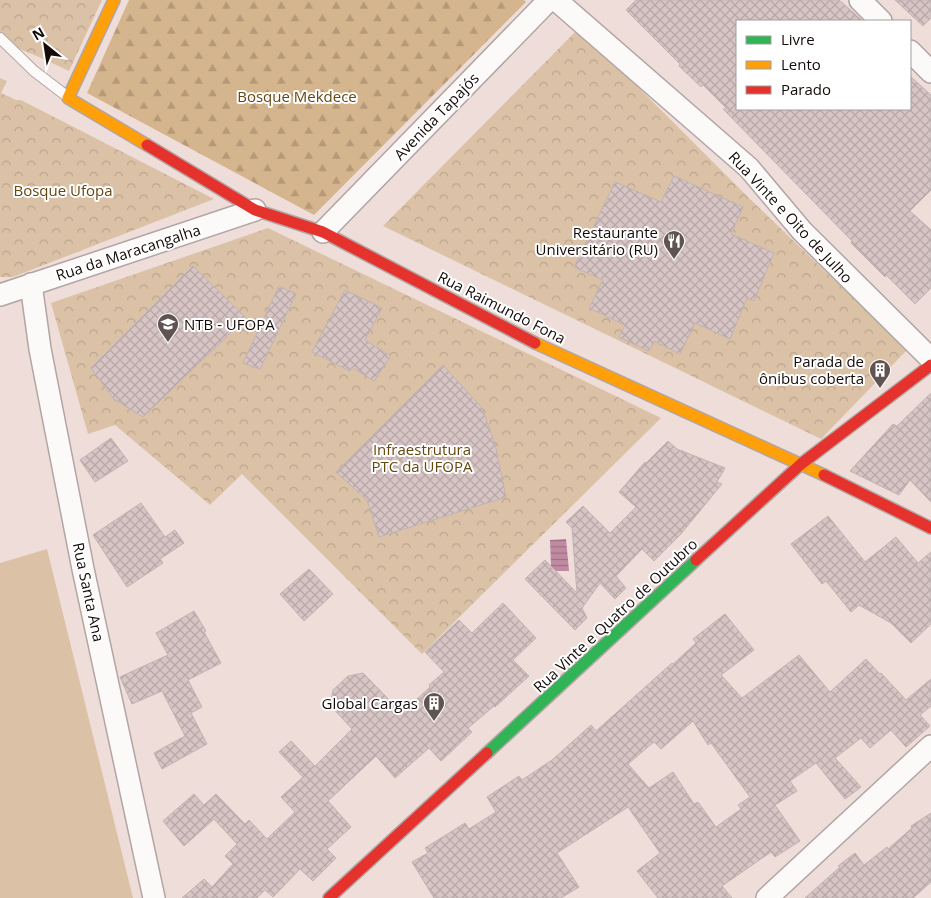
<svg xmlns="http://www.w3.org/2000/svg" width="931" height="898" font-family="'Open Sans',sans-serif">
	<defs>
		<pattern id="forest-firs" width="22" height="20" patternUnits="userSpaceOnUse" patternTransform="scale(1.25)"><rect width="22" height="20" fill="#d5b58d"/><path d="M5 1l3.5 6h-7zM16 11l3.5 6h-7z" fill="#b69a78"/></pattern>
		<pattern id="park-crowns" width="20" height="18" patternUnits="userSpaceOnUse" patternTransform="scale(1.25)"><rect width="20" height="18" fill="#dbc2a7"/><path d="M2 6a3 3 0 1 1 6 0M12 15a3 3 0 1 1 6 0" fill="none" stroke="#bba58e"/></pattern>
		<pattern id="water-rules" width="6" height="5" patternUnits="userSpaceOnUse" patternTransform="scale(1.25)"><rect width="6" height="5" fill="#c18aa3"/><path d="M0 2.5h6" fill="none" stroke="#9c6f83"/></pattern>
		<pattern id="building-cross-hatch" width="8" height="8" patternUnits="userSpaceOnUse" patternTransform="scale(1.25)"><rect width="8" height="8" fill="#d7c4c4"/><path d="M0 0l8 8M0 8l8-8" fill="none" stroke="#b8a7a7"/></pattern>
	</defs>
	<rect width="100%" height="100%" fill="#eeddd9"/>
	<path fill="#dbc2a7" d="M47 549 133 898H0V563Z"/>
	<path fill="url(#forest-firs)" d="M129 0H524L526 2 314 215 87 93Z"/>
	<path fill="url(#park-crowns)" d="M0 0H102L69 71 39 57 0 41Z
		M579 28 748 197 907 350 821 439 383 226Z
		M0 78 7 81 1 93 16 100H21L214 199 13 277H0Z
		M268 228 661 418 422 654 242 474 210 505 115 425 88 434 51 303Z"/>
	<path fill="url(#water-rules)" d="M566 539 569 571H556L551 566 550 540Z"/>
	<path fill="url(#building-cross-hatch)" stroke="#c1b3b2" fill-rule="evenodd" d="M636 0H839L863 21H737V109H910V76L931 95V190L910 211 931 230V288L915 304 886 275 885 277 851 243 852 241 723 109H727L703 85 701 87 679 66 680 64 626 10Z
		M895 0H931V18L923 26Z
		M674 176 743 207 731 234 774 253 754 301 747 298 730 339 695 323 680 354 654 341 649 351 619 337 625 325 589 308 603 280 574 267 615 182 661 202Z
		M193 266 246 318 143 417 114 399 91 368Z
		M279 286 296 294 260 369 243 363Z
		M345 290 382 308 365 340 391 356 374 381 352 367 350 371 312 352Z
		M443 365 482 408 495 444 506 497 379 537 367 500 336 472Z
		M931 393V502L910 480 899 495 850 471 893 424 897 426Z
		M111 438 128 461 95 482 80 460Z
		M668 441 677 449 725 468 717 482 722 484 680 535 654 561 642 549 616 576 626 588 615 599 600 583 582 608 587 618 575 630 525 579 545 560 577 593 572 528 566 522 583 506 610 533 636 507 619 492 645 462 646 463Z
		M141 503 165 537 175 530 184 543 160 559 163 563 127 587 93 535Z
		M828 516 865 562 896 537 918 563 931 552V624L911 643 891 623 859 605 851 612 826 581 822 584 791 544Z
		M309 569 333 594 304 621 280 594Z
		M503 603 536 638 513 660 529 676 495 707 494 706 468 728 472 732 441 761 429 748 395 778 376 756 328 801 351 827 327 849 336 858 313 881 300 869 273 897 265 890 257 898H182L204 879 212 887 233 864 225 856 237 844 214 819 184 846 163 821 194 794 204 805 216 794 245 824 249 820 267 839 295 812 281 797 303 777 279 752 291 741 315 766 352 729 330 705 333 690 348 676 363 673 402 713 430 687 429 685 444 672 425 652 459 620 472 633Z
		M194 611 206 631 204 632 221 663 188 680 202 707 191 713 207 744 162 769 154 753 185 736 162 691 132 704 120 677 168 655 156 633Z
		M725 614 754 650 721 675 742 698 799 655 830 692 866 659 880 674 881 673 906 700 931 679V706L920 715 930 726 906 747 891 730 870 748 861 738 835 758 861 787 845 799 816 763 790 781 797 791 775 805 800 841 775 857 771 852 722 886 732 898H658L637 871 660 853 628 807 557 853 579 887 561 898H434L412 862 428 853 425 848 465 823 469 829 496 812 487 797 519 776 522 780 552 760 591 725 596 731 672 663 673 664 696 643 693 639ZM693 721 708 745 711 743 750 797 738 805 741 809 716 827 698 802 694 804 673 772 649 788 628 764 654 742 661 749Z
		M931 813V882L913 898H805L840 867 838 866 855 853 864 865 887 847 888 849 912 828 911 826Z"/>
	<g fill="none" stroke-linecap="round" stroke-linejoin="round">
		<g stroke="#b2a5a3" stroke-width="12">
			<path id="lane" d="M0 38 34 71 68 97"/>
		</g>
		<g stroke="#b2a5a3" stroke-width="24">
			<path id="street" d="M556 0 749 168 802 231 931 359
				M860 0 881 21
				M910 51 931 72
				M323 232 549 0
				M31 284 40 349 83 569 154 898
				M0 295 255 210
				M767 898 931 746"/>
		</g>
		<g stroke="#b2a5a3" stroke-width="14">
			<path id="fast" d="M487 753 696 560"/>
		</g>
		<g stroke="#b2a5a3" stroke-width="14">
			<path id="slow" d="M114 0 68 98 147 145
				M535 343 824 475"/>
		</g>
		<g stroke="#b2a5a3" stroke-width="14">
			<path id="jam" d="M147 145 255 210 323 232 535 343
				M824 475 931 528
				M696 560 801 464 931 365
				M329 898 487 753"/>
		</g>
		<use href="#lane" stroke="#fcfaf9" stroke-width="10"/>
		<use href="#street" stroke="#fcfaf9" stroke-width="21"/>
		<use href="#fast" stroke="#30b455" stroke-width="11"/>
		<use href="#slow" stroke="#ff9f0a" stroke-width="11"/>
		<use href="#jam" stroke="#e5322d" stroke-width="11"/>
	</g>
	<defs>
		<g id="restaurant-pin" transform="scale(1.125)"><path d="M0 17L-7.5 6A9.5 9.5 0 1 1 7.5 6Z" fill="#605452" stroke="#fff"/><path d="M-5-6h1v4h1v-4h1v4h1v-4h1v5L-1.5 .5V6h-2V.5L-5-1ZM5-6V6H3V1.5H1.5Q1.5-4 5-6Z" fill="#fff"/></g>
		<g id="university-pin" transform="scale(1.125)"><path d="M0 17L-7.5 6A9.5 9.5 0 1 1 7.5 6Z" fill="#605452" stroke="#fff"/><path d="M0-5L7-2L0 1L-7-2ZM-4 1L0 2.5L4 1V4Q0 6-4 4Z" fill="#fff"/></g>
		<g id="building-pin" transform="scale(1.125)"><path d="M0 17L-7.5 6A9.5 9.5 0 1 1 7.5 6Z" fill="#605452" stroke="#fff"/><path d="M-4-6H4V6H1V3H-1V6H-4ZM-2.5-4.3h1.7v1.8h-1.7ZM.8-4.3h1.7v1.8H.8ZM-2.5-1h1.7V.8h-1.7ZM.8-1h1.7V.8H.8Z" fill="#fff"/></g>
	</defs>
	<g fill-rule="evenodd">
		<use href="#restaurant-pin" x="674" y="241"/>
		<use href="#university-pin" x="168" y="324"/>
		<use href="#building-pin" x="880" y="370"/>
		<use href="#building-pin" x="434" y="703"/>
	</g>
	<g text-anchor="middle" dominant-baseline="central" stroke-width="4" stroke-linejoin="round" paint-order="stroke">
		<g font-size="15" fill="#664710" stroke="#fff">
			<text x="297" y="96">Bosque Mekdece</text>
			<text x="63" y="190">Bosque Ufopa</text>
			<text x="422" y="449">Infraestrutura<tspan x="422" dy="17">PTC da UFOPA</tspan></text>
		</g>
		<g font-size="15" fill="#140b09" stroke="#fff">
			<text transform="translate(436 116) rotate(-46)">Avenida Tapajós</text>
			<text transform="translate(791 217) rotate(47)">Rua Vinte e Oito de Julho</text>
			<text transform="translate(128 252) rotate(-18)">Rua da Maracangalha</text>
			<text transform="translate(502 307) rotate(27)">Rua Raimundo Fona</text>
			<text transform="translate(89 592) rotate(78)">Rua Santa Ana</text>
			<text transform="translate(615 615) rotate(-43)">Rua Vinte e Quatro de Outubro</text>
		</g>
		<g font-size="15" fill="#140b09" stroke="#fff" text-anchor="end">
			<text x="658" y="232">Restaurante<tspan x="658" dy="17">Universitário (RU)</tspan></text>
			<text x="184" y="324" text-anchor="start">NTB - UFOPA</text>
			<text x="864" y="361">Parada de<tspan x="864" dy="17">ônibus coberta</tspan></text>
			<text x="418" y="703">Global Cargas</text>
		</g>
	</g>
	<rect x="736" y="20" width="175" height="90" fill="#ffffff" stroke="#a19d9d"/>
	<rect x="746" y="36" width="25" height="8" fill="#30b455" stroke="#a19d9d"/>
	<text x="781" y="45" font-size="15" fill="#140b09">Livre</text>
	<rect x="746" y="61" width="25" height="8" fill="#ff9f0a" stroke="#a19d9d"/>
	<text x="781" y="70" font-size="15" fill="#140b09">Lento</text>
	<rect x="746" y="86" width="25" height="8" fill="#e5322d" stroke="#a19d9d"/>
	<text x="781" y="95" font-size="15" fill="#140b09">Parado</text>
	<g transform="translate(45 45) rotate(330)" stroke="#ffffff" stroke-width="4" paint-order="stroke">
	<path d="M0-4L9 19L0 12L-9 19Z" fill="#140b09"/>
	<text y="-8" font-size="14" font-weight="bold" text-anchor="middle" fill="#140b09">N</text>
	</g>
</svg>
